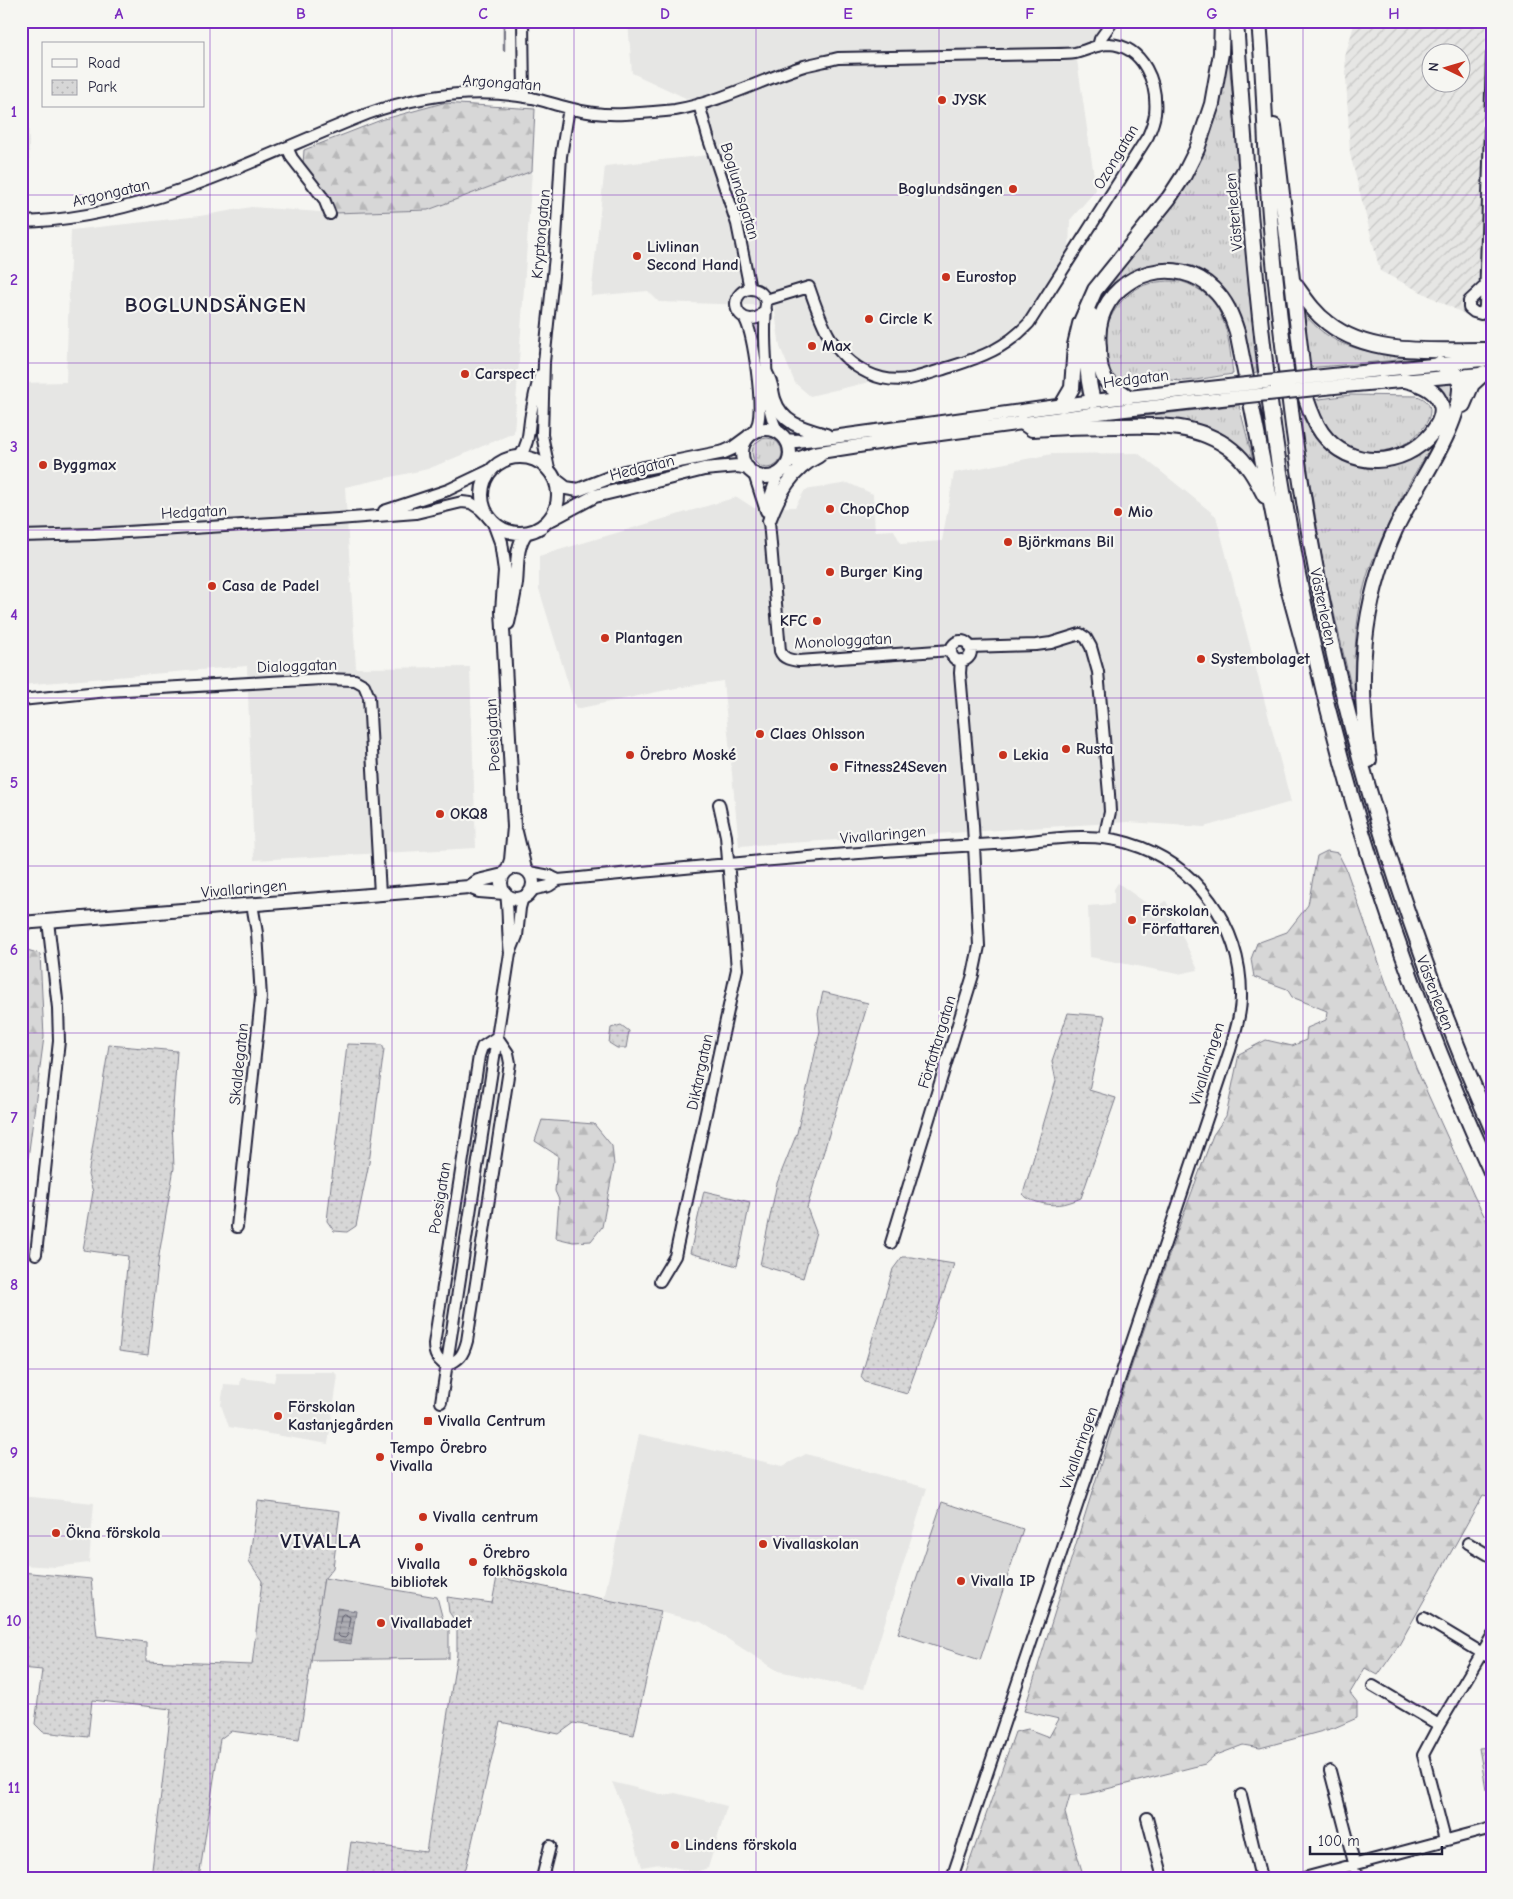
<svg xmlns="http://www.w3.org/2000/svg" width="1513" height="1899" font-family="'Comic Neue',sans-serif">
	<defs>
		<pattern id="industrial-furrows" width="10" height="10" patternUnits="userSpaceOnUse" patternTransform="scale(1.25)"><rect width="10" height="10" fill="#e6e6e4"/><path d="M-1 1l2-2M0 10L10 0M9 11l2-2" fill="none" stroke="#c5c5c4"/></pattern>
		<pattern id="grass-tufts" width="24" height="20" patternUnits="userSpaceOnUse" patternTransform="scale(1.25)"><rect width="24" height="20" fill="#d7d7d7"/><path d="M3 7l-1-3M5 7V3M7 7l1-3M15 17l-1-3M17 17v-4M19 17l1-3" fill="none" stroke="#b8b8b9"/></pattern>
		<pattern id="forest-firs" width="22" height="20" patternUnits="userSpaceOnUse" patternTransform="scale(1.25)"><rect width="22" height="20" fill="#d7d7d7"/><path d="M5 1l3.5 6h-7zM16 11l3.5 6h-7z" fill="#b8b8b9"/></pattern>
		<pattern id="park-dots" width="8" height="8" patternUnits="userSpaceOnUse" patternTransform="scale(1.25)"><rect width="8" height="8" fill="#d7d7d7"/><path d="M2 2h.1M6 6h.1" fill="none" stroke="#b8b8b9" stroke-width="1.8" stroke-linecap="round"/></pattern>
		<pattern id="water-rules" width="6" height="5" patternUnits="userSpaceOnUse" patternTransform="scale(1.25)"><rect width="6" height="5" fill="#adadb3"/><path d="M0 2.5h6" fill="none" stroke="#8c8c93"/></pattern>
	</defs>
	<rect width="100%" height="100%" fill="#f6f6f2"/>
	<filter id="ink" filterUnits="userSpaceOnUse"><feTurbulence type="fractalNoise" baseFrequency=".02" numOctaves="2"/><feDisplacementMap in="SourceGraphic" scale="10" xChannelSelector="R" yChannelSelector="G"/><feConvolveMatrix kernelMatrix="1 2 1 2 8 2 1 2 1" color-interpolation-filters="sRGB"/></filter>
	<g filter="url(#ink)">
		<path fill="#e6e6e4" d="M21 21H26L30 191 21 192Z
			M628 21H1107L1077 60 1096 190 1070 220 1069 253 1026 316 985 351 924 369 810 396 795 383 780 347 774 306 659 302 648 291 591 296 605 166 718 154 705 107 632 73Z
			M532 171 514 433 428 469 345 487 356 668 470 667 476 848 254 860 247 666 21 685V383L66 382 71 230 200 216 251 207 334 213 428 210Z
			M1138 453 1216 516 1291 802 1204 827 1128 822 739 846 723 681 676 688 576 709 539 589V556L737 497 754 508 795 507 805 490 848 483 873 494 875 531 894 530 901 544 942 541 954 473 1052 454Z
			M1118 883 1153 908 1166 901 1198 970 1178 974 1090 957 1088 906 1114 904V889Z
			M276 1372H334L338 1376 328 1444 229 1427 221 1405 224 1384 240 1385 241 1378 274 1382Z
			M639 1434 783 1466 806 1454 927 1488 864 1689 778 1671 701 1622 604 1599Z
			M21 1496 94 1503 89 1563 55 1567 21 1565Z
			M612 1782 664 1795 675 1793 727 1806 708 1868 696 1872 660 1864 642 1867 630 1825Z"/>
		<path fill="url(#industrial-furrows)" fill-rule="evenodd" d="M1355 21H1492V328L1380 271 1350 154 1345 57ZM1430 52H1460V82H1430Z"/>
		<path fill="url(#grass-tufts)" stroke="#7c7c89" d="M1227 37 1257 372 1250 373 1239 316 1225 290 1215 280 1193 266 1172 263H1160L1139 269 1120 281 1097 320 1108 391 1095 393 1092 380 1094 317 1105 291 1116 272 1181 188Z
			M1180 281C1226 295 1228 333 1233 374 1217 376 1201 380 1184 381 1175 381 1166 379 1158 379 1146 380 1132 385 1120 380 1101 372 1104 336 1109 321 1114 309 1123 298 1133 291 1148 281 1163 281 1180 281Z
			M1300 307C1334 361 1398 355 1454 355L1307 368Z
			M1452 384C1455 420 1428 450 1411 480 1395 509 1380 540 1369 570 1355 612 1354 655 1354 699L1324 570 1298 408C1316 442 1333 468 1375 467 1384 466 1398 465 1405 460 1417 453 1427 442 1438 433L1435 385Z
			M1350 395 1417 396C1464 410 1372 498 1323 425 1318 418 1315 408 1312 400Z
			M1239 405 1255 468 1222 439 1084 423Z
			M752 453a15 15 0 1 1 30 0a15 15 0 1 1-30 0Z"/>
		<path fill="url(#forest-firs)" stroke="#7c7c89" d="M443 103 535 109 532 171 428 210 334 213 329 196 303 164 304 150 381 120Z
			M1327 851 1338 853 1346 869 1416 1068 1474 1196 1492 1231V1497L1483 1495 1399 1645 1378 1675 1365 1668 1350 1693 1357 1702V1718L1334 1728 1260 1748 1243 1745 1214 1756 1205 1764 1087 1794 1070 1795 1065 1813 1084 1878H964L1015 1732 1028 1729 1049 1737 1059 1719 1024 1711 1126 1383 1177 1232 1213 1135 1226 1116 1239 1054 1266 1040 1292 1046 1306 1040 1307 1028 1326 1020 1327 1011 1292 997 1287 989 1254 977 1251 959 1257 943 1287 932 1308 905 1317 856Z
			M21 948 40 954 44 1037 28 1158 21 1157Z
			M542 1120 594 1124 612 1146 614 1165 602 1227 591 1241 573 1242 556 1238 559 1200 555 1191 558 1156 535 1141Z"/>
		<path fill="url(#park-dots)" stroke="#7c7c89" d="M823 992 868 1003 807 1208 816 1232 803 1278 760 1265 777 1183 797 1133 820 1031 818 1013Z
			M1068 1013 1105 1016 1089 1090 1116 1098 1081 1198C1065 1205 1054 1207 1037 1202 1031 1200 1027 1199 1023 1194L1056 1081 1052 1061Z
			M621 1025 629 1031 626 1048H617L609 1043 611 1028Z
			M347 1044 382 1045 384 1049 369 1163 356 1226 347 1232 334 1231 327 1221Z
			M109 1045 177 1051 172 1121 174 1168 159 1255 148 1355 119 1351 128 1256 83 1250 93 1192 88 1175Z
			M704 1191 750 1202 737 1266 690 1253Z
			M902 1257H911L954 1264 907 1394 865 1382 861 1377 893 1269Z
			M258 1501 340 1511 333 1568 324 1579 299 1740 231 1731 220 1739 199 1878H151L171 1709 92 1700 88 1737 43 1732 35 1724 42 1670 21 1668V1572L91 1579 97 1636 146 1642V1661L252 1665 262 1581 249 1561Z
			M497 1577 661 1611 634 1735 574 1723 559 1734 500 1722 466 1868 457 1875V1878H346L351 1842 426 1852 457 1654V1624L449 1612 447 1597 492 1603Z
			M1492 1747V1788L1486 1789 1479 1748Z"/>
		<path fill="#d7d7d7" stroke="#7c7c89" d="M942 1502 1023 1529 980 1660 898 1633Z
			M324 1578 437 1597 442 1616 449 1630V1658L311 1660Z"/>
		<path fill="url(#water-rules)" stroke="#757583" d="M337 1608 356 1611 351 1644 332 1641Z"/>
		<g fill="none" stroke-linecap="round" stroke-linejoin="round">
			<path stroke="#5a5a6b" stroke-width="1" d="M344 1614 350 1617 347 1636 345 1638 340 1637 338 1635 341 1616Z"/>
			<path stroke="#757583" stroke-width="2.5" d="M504 50V21"/>
			<g stroke="#22223b" stroke-width="14">
				<path id="minor" d="M523 21 524 97
					M1098 46 1100 39 1113 21
					M699 104 708 137 737 224 750 289
					M287 147 292 158 324 199 330 214
					M21 222C145 219 255 158 367 114 420 95 477 88 532 98 545 101 556 105 569 108 587 113 606 115 625 114 642 113 658 112 675 110 720 102 761 80 804 66 815 63 827 61 838 58L1055 54C1061 54 1068 54 1075 53 1086 51 1097 44 1109 44 1144 46 1158 84 1155 114 1154 122 1151 129 1148 136L1029 323C1006 348 982 357 950 367 937 371 923 376 909 379 895 381 880 379 868 373 832 356 821 322 809 287L766 300
					M1485 286 1469 301V308L1474 312 1481 314 1484 311 1485 306 1492 55
					M736 304a15 15 0 1 1 30 0a15 15 0 1 1-30 0Z
					M766 310C764 328 765 344 766 361 767 386 766 410 778 432
					M745 319C754 336 763 404 758 423 757 426 755 430 753 433
					M520 456C530 442 528 430 531 414 533 401 536 388 540 375
					M549 469 542 435 544 362 555 256 561 156 569 108
					M754 474 766 511
					M778 474 771 494 769 521 780 651C783 659 791 660 799 661L951 650
					M384 511 448 490 490 470
					M21 536 94 534 338 519 416 513 462 502 471 503 480 509 489 518
					M951 651a10 10 0 1 1 20 0a10 10 0 1 1-20 0Z
					M969 647 1036 645 1051 643 1080 634 1086 638 1091 647 1098 672 1109 794 1110 812 1104 838
					M21 700 108 691 322 679 355 680 364 685 369 697 380 894
					M529 872 550 876 558 880
					M531 890 549 886 558 880C703 866 849 852 995 844 1039 842 1086 830 1128 843 1196 863 1242 926 1241 997 1241 1015 1235 1032 1230 1050L952 1878
					M506 894C509 914 507 933 510 953
					M497 1037 508 1053 510 1063 467 1341C463 1356 460 1359 446 1366 437 1359 434 1355 434 1344L479 1056 482 1047Z
					M237 1227 261 998 257 933 252 904
					M891 1243 973 975 979 946 973 825 960 673 961 660
					M36 1254 59 1041 58 1008 48 921
					M660 1281 675 1256 737 969 726 836 719 804
					M441 1402 510 953 517 936 520 908 523 897
					M1468 1543 1492 1557
					M1424 1618 1492 1659
					M1373 1686 1439 1725
					M1330 1771 1358 1878
					M1241 1795 1261 1878
					M1147 1818 1163 1878
					M1445 1840 1423 1755 1439 1725 1492 1636
					M542 1878 550 1846
					M1304 1878 1492 1828"/>
			</g>
			<g stroke="#22223b" stroke-width="16">
				<path id="major" d="M766 373C772 383 771 388 774 399 782 424 804 429 826 435
					M1342 374 1492 359
					M1344 386 1492 373
					M742 453a24 24 0 1 1 48 0a24 24 0 1 1-48 0Z
					M786 440 796 441 833 437 1093 401 1237 385
					M482 495a38 38 0 1 1 76 0a38 38 0 1 1-76 0Z
					M789 462 814 453 903 439 1090 414 1239 397
					M557 481 566 488 578 490 624 472 724 452 733 448 748 437
					M552 519 595 496 620 490 704 469 738 466 748 468
					M769 521C779 494 792 469 819 456
					M494 523 501 542 505 571 502 611 514 827 511 860 508 869
					M508 623C511 610 514 597 516 583 518 566 515 548 526 533
					M516 832 525 869
					M501 883a16 16 0 1 1 32 0a16 16 0 1 1-32 0Z
					M469 887 478 881 503 875
					M21 923 469 887 479 891 505 893"/>
			</g>
			<g stroke="#22223b" stroke-width="18">
				<path id="highway" d="M1236 21C1245 158 1255 296 1274 432 1310 688 1384 939 1492 1174
					M1259 21C1264 76 1265 132 1268 187 1273 267 1283 347 1293 426 1324 668 1394 905 1492 1129
					M1274 126 1306 398C1310 410 1314 422 1322 433 1349 470 1404 468 1432 433 1438 425 1444 415 1441 405 1437 389 1418 383 1405 380
					M1293 282C1304 297 1313 312 1328 323 1372 358 1439 349 1492 350
					M1091 315C1084 342 1086 374 1093 401
					M1128 397C1123 392 1114 389 1109 384 1100 376 1099 360 1099 348 1098 338 1098 328 1101 318 1116 271 1178 255 1213 289 1226 301 1232 316 1237 332L1287 584 1306 654
					M1062 405 1072 388 1075 345 1080 324 1095 290 1169 198 1184 175 1197 149 1212 104 1221 53 1222 21
					M1463 405 1472 384 1484 373
					M1022 422 1032 429C1060 427 1088 426 1116 426 1156 425 1198 423 1232 450 1247 462 1256 479 1265 496
					M1369 760C1357 678 1361 606 1395 530 1413 490 1463 425 1460 382L1452 370 1439 364"/>
			</g>
			<use href="#minor" stroke="#f6f6f2" stroke-width="10"/>
			<use href="#major" stroke="#f6f6f2" stroke-width="12"/>
			<use href="#highway" stroke="#f6f6f2" stroke-width="14"/>
			<g stroke="#22223b" stroke-width="16" stroke-linecap="butt">
				<path id="major-bridge" d="M1237 385 1342 374
					M1239 397 1344 386"/>
			</g>
			<use href="#major-bridge" stroke="#f6f6f2" stroke-width="12"/>
		</g>
	</g>
	<path fill="none" stroke="#7b2cbf" stroke-width="1" stroke-opacity="0.55" d="M210 21V1878M392 21V1878M574 21V1878M756 21V1878M939 21V1878M1121 21V1878M1303 21V1878M21 195H1492M21 363H1492M21 530H1492M21 698H1492M21 866H1492M21 1033H1492M21 1201H1492M21 1369H1492M21 1536H1492M21 1704H1492"/>
	<g fill="#c8321e" stroke="#f6f6f2" stroke-width="2">
		<circle cx="942" cy="100" r="5"/>
		<circle cx="1013" cy="189" r="5"/>
		<circle cx="637" cy="256" r="5"/>
		<circle cx="946" cy="277" r="5"/>
		<circle cx="869" cy="319" r="5"/>
		<circle cx="812" cy="346" r="5"/>
		<circle cx="465" cy="374" r="5"/>
		<circle cx="43" cy="465" r="5"/>
		<circle cx="830" cy="509" r="5"/>
		<circle cx="1118" cy="512" r="5"/>
		<circle cx="1008" cy="542" r="5"/>
		<circle cx="830" cy="572" r="5"/>
		<circle cx="212" cy="586" r="5"/>
		<circle cx="817" cy="621" r="5"/>
		<circle cx="605" cy="638" r="5"/>
		<circle cx="1201" cy="659" r="5"/>
		<circle cx="760" cy="734" r="5"/>
		<circle cx="1066" cy="749" r="5"/>
		<circle cx="630" cy="755" r="5"/>
		<circle cx="1003" cy="755" r="5"/>
		<circle cx="834" cy="767" r="5"/>
		<circle cx="440" cy="814" r="5"/>
		<circle cx="1132" cy="920" r="5"/>
		<circle cx="278" cy="1416" r="5"/>
		<rect x="423" y="1416" width="10" height="10" rx="2.5"/>
		<circle cx="380" cy="1457" r="5"/>
		<circle cx="423" cy="1517" r="5"/>
		<circle cx="56" cy="1533" r="5"/>
		<circle cx="763" cy="1544" r="5"/>
		<circle cx="419" cy="1547" r="5"/>
		<circle cx="473" cy="1562" r="5"/>
		<circle cx="961" cy="1581" r="5"/>
		<circle cx="381" cy="1623" r="5"/>
		<circle cx="675" cy="1845" r="5"/>
	</g>
	<g text-anchor="middle" dominant-baseline="central" stroke-width="4.5" stroke-linejoin="round" paint-order="stroke">
		<g font-size="16" fill="#22223b" stroke="#f6f6f2">
			<text transform="translate(502 83) rotate(4)">Argongatan</text>
			<text transform="translate(1116 157) rotate(-59)">Ozongatan</text>
			<text transform="translate(740 191) rotate(73)">Boglundsgatan</text>
			<text transform="translate(111 193) rotate(-13)">Argongatan</text>
			<text transform="translate(1234 212) rotate(-95)">Västerleden</text>
			<text transform="translate(541 234) rotate(-85)">Kryptongatan</text>
			<text transform="translate(1136 379) rotate(-7)">Hedgatan</text>
			<text transform="translate(642 468) rotate(-14)">Hedgatan</text>
			<text transform="translate(194 512) rotate(-3)">Hedgatan</text>
			<text transform="translate(1323 607) rotate(78)">Västerleden</text>
			<text transform="translate(843 641) rotate(-3)">Monologgatan</text>
			<text transform="translate(297 666) rotate(-2)">Dialoggatan</text>
			<text transform="translate(493 735) rotate(-93)">Poesigatan</text>
			<text transform="translate(883 835) rotate(-5)">Vivallaringen</text>
			<text transform="translate(244 889) rotate(-5)">Vivallaringen</text>
			<text transform="translate(1435 993) rotate(69)">Västerleden</text>
			<text transform="translate(937 1042) rotate(-73)">Författargatan</text>
			<text transform="translate(239 1064) rotate(-84)">Skaldegatan</text>
			<text transform="translate(1207 1064) rotate(-73)">Vivallaringen</text>
			<text transform="translate(700 1072) rotate(-78)">Diktargatan</text>
			<text transform="translate(440 1198) rotate(-81)">Poesigatan</text>
			<text transform="translate(1079 1448) rotate(-71)">Vivallaringen</text>
		</g>
		<g font-size="16" font-weight="bold" fill="#22223b" stroke="#f6f6f2" text-anchor="start">
			<text x="952" y="100">JYSK</text>
			<text x="1003" y="189" text-anchor="end">Boglundsängen</text>
			<text x="647" y="247">Livlinan<tspan x="647" dy="18">Second Hand</tspan></text>
			<text x="956" y="277">Eurostop</text>
			<text x="879" y="319">Circle K</text>
			<text x="822" y="346">Max</text>
			<text x="475" y="374">Carspect</text>
			<text x="53" y="465">Byggmax</text>
			<text x="840" y="509">ChopChop</text>
			<text x="1128" y="512">Mio</text>
			<text x="1018" y="542">Björkmans Bil</text>
			<text x="840" y="572">Burger King</text>
			<text x="222" y="586">Casa de Padel</text>
			<text x="807" y="621" text-anchor="end">KFC</text>
			<text x="615" y="638">Plantagen</text>
			<text x="1211" y="659">Systembolaget</text>
			<text x="770" y="734">Claes Ohlsson</text>
			<text x="1076" y="749">Rusta</text>
			<text x="640" y="755">Örebro Moské</text>
			<text x="1013" y="755">Lekia</text>
			<text x="844" y="767">Fitness24Seven</text>
			<text x="450" y="814">OKQ8</text>
			<text x="1142" y="911">Förskolan<tspan x="1142" dy="18">Författaren</tspan></text>
			<text x="288" y="1407">Förskolan<tspan x="288" dy="18">Kastanjegården</tspan></text>
			<text x="438" y="1421">Vivalla Centrum</text>
			<text x="390" y="1448">Tempo Örebro<tspan x="390" dy="18">Vivalla</tspan></text>
			<text x="433" y="1517">Vivalla centrum</text>
			<text x="66" y="1533">Ökna förskola</text>
			<text x="773" y="1544">Vivallaskolan</text>
			<text x="483" y="1553">Örebro<tspan x="483" dy="18">folkhögskola</tspan></text>
			<text x="419" y="1564" text-anchor="middle">Vivalla<tspan x="419" dy="18">bibliotek</tspan></text>
			<text x="971" y="1581">Vivalla IP</text>
			<text x="391" y="1623">Vivallabadet</text>
			<text x="685" y="1845">Lindens förskola</text>
		</g>
		<g font-size="21" font-weight="bold" letter-spacing="1" fill="#22223b" stroke="#f6f6f2">
			<text x="216" y="305">BOGLUNDSÄNGEN</text>
			<text x="321" y="1541">VIVALLA</text>
		</g>
	</g>
	<rect width="1513" height="1899" fill="none" stroke="#f6f6f2" stroke-width="55"/>
	<rect x="42" y="42" width="162" height="65" fill="#f6f6f2" stroke="#a1a1a9"/>
	<rect x="52" y="59" width="25" height="8" fill="#f6f6f2" stroke="#a1a1a9"/>
	<text x="88" y="68" font-size="15" fill="#22223b">Road</text>
	<rect x="52" y="80" width="25" height="15" fill="url(#park-dots)" stroke="#a1a1a9"/>
	<text x="88" y="92" font-size="15" fill="#22223b">Park</text>
	<g transform="translate(1446 68) rotate(275)"><circle r="24" fill="#f6f6f2" stroke="#a1a1a9"/>
	<path d="M0-4L9 19L0 12L-9 19Z" fill="#c8321e"/>
	<text y="-8" font-size="14" font-weight="bold" text-anchor="middle" fill="#22223b">N</text>
	</g>
	<path d="M1310 1846v8h132v-8" fill="none" stroke="#22223b" stroke-width="2.5"/>
	<text x="1318" y="1846" font-size="15" fill="#22223b" stroke="#f6f6f2" stroke-width="4" paint-order="stroke">100 m</text>
	<rect x="28" y="28" width="1458" height="1844" fill="none" stroke="#7b2cbf" stroke-width="2"/>
	<g font-size="16" text-anchor="middle" font-weight="bold" fill="#7b2cbf">
		<text x="119" y="19">A</text>
		<text x="301" y="19">B</text>
		<text x="483" y="19">C</text>
		<text x="665" y="19">D</text>
		<text x="848" y="19">E</text>
		<text x="1030" y="19">F</text>
		<text x="1212" y="19">G</text>
		<text x="1394" y="19">H</text>
		<text x="14" y="117">1</text>
		<text x="14" y="285">2</text>
		<text x="14" y="452">3</text>
		<text x="14" y="620">4</text>
		<text x="14" y="788">5</text>
		<text x="14" y="955">6</text>
		<text x="14" y="1123">7</text>
		<text x="14" y="1290">8</text>
		<text x="14" y="1458">9</text>
		<text x="14" y="1626">10</text>
		<text x="14" y="1793">11</text>
	</g>
</svg>
